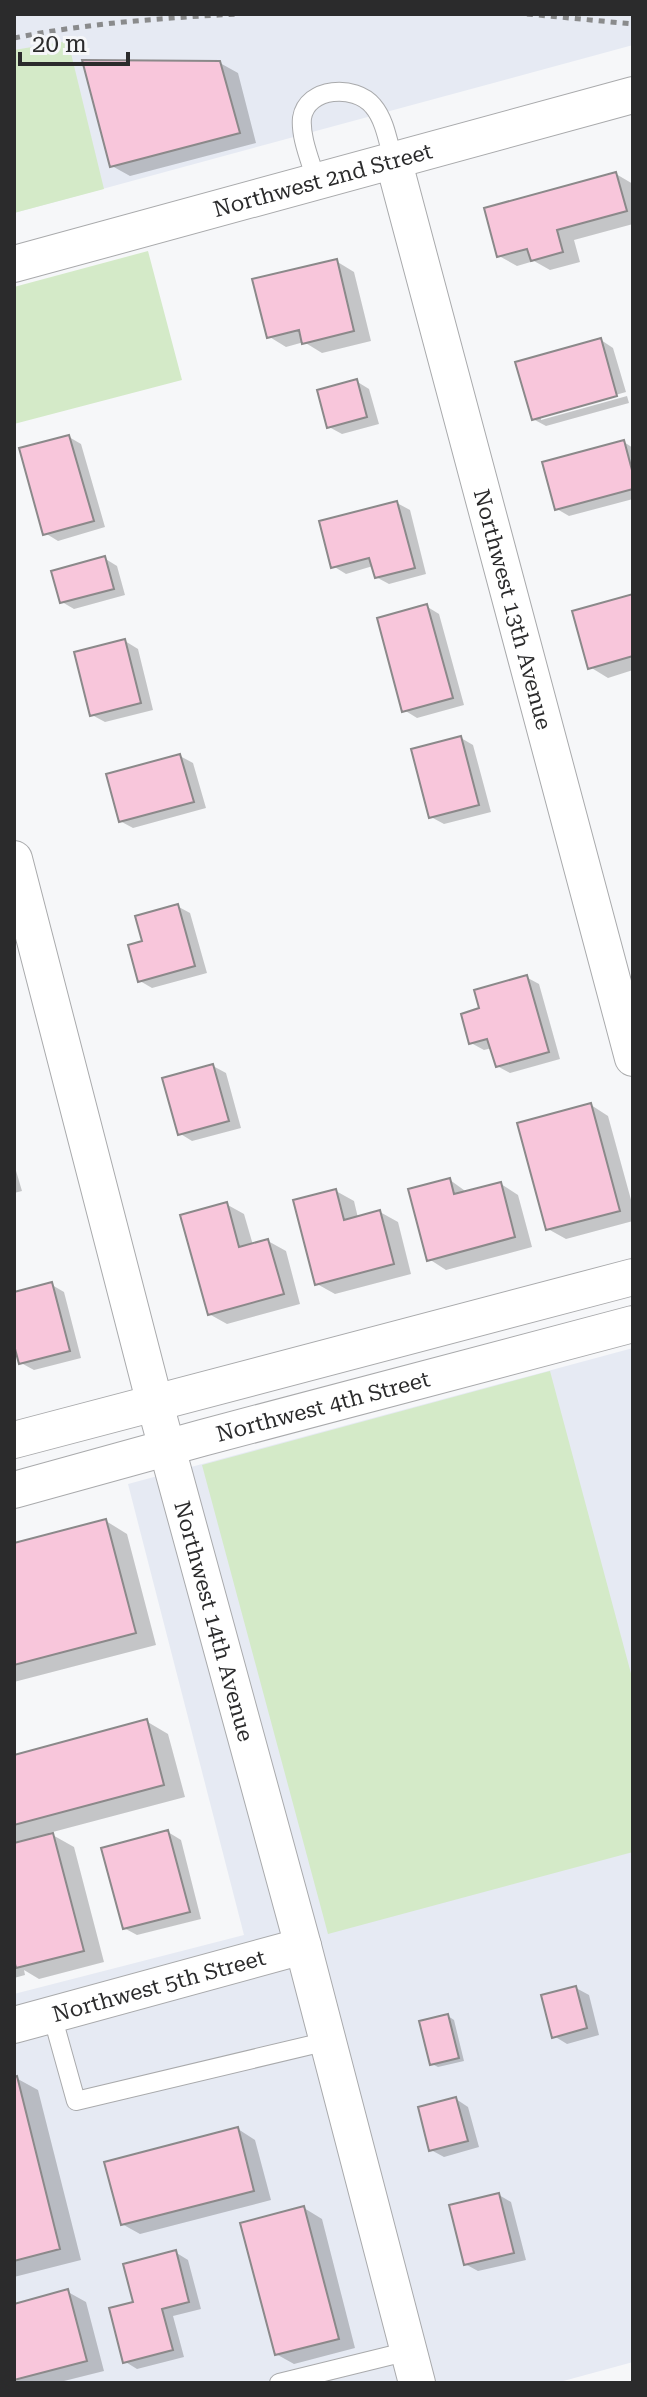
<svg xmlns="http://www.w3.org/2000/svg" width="647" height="2397" font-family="'Roboto Serif',serif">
	<rect width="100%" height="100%" fill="#f6f7f9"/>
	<path fill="#e6eaf3" d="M14 14H633V45L14 213Z
		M633 1348V2362L556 2383H14V1994L244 1935 128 1484Z"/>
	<path fill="#d4eac8" d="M68 41 104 189 14 213V50Z
		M148 251 182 380 14 424V287Z
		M550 1371 633 1681V1852L328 1934 202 1465Z"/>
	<path fill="#0003" d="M220 63 238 73 256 143 130 176 112 166Z
		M616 174 633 184V224L574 240 580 262 550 270 534 261 517 266 499 256Z
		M336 261 354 272 371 341 322 353 304 342 286 347 268 336Z
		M601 340 613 348 626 392 541 416V420L627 396 629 403 546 426 533 419Z
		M356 381 369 389 379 424 342 434 329 427Z
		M69 437 81 444 105 527 58 541 45 533Z
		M624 442 633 448V499L569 516 557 509Z
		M397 503 410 510 426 574 389 584 376 577 373 566 346 574 333 566Z
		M104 558 117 566 125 595 74 609 62 602Z
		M633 596V670L608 678 590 667Z
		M426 606 439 614 464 705 417 718 404 710Z
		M125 641 138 649 153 710 105 722 92 715Z
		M461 738 473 745 491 812 444 824 431 817Z
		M180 756 193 763 206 808 133 828 120 821Z
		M177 906 190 913 207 973 152 988 140 981 144 943Z
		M526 977 539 984 560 1059 510 1073 497 1066 492 1048 484 1050 471 1043 482 1010Z
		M213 1066 226 1073 241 1128 192 1141 179 1133Z
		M591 1105 608 1116 633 1207V1221L566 1239 548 1229Z
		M14 1164 22 1191 14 1193Z
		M450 1180 468 1193 501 1184 518 1195 532 1247 446 1270 429 1259Z
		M336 1191 354 1201 358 1218 380 1212 398 1222 411 1274 335 1294 317 1284Z
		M226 1204 244 1214 253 1245 268 1241 286 1251 300 1304 227 1324 209 1314Z
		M52 1285 64 1292 81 1358 34 1370 21 1363 14 1337V1294Z
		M106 1521 127 1534 156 1645 14 1682V1545Z
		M146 1721 168 1734 185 1797 49 1833 74 1847 104 1962 39 1979 24 1970 25 1975 14 1978V1757Z
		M168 1832 181 1840 201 1919 137 1935 124 1928Z
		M576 1988 589 1995 599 2035 567 2044 554 2036Z
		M448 2016 454 2020 464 2061 438 2067 432 2064Z
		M16 2078 38 2090 81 2260 14 2277V2079Z
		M456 2099 468 2107 479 2147 444 2157 431 2150Z
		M238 2129 255 2140 271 2200 140 2234 122 2224Z
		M499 2195 511 2202 526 2260 478 2271 465 2264Z
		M304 2208 322 2219 355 2348 294 2364 276 2354Z
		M175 2252 188 2260 201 2309 173 2316 184 2357 137 2369 124 2361 136 2304Z
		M68 2292 86 2302 104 2371 56 2383H14V2306Z"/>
	<path fill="#f8c6db" stroke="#8b898a" stroke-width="2" d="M82 60 220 61 240 133 110 167Z
		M616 172 627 211 557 230 563 252 531 261 527 249 497 257 484 208Z
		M337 259 354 331 302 344 299 330 267 338 252 279Z
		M601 338 617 396 532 420 515 362Z
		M357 379 367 417 327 428 317 390Z
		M69 435 94 521 43 535 19 448Z
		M624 440 633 474V489L555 510 542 462Z
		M397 501 415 568 375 578 369 558 331 568 319 521Z
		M105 556 114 589 60 603 51 571Z
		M633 594V656L588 669 572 611Z
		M427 604 453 698 402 712 377 618Z
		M125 639 141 703 90 716 74 652Z
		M461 736 479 805 429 818 411 749Z
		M180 754 194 802 119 822 106 774Z
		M178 904 195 966 138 982 128 945 142 941 135 916Z
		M527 975 549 1052 496 1067 487 1039 469 1044 461 1014 479 1008 474 990Z
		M213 1064 229 1121 178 1135 162 1078Z
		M591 1103 620 1211 546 1230 517 1123Z
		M450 1178 454 1194 501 1182 515 1237 427 1261 408 1189Z
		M336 1189 344 1220 380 1210 394 1264 315 1285 293 1200Z
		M227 1202 239 1247 268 1239 284 1294 208 1315 180 1215Z
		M52 1282 70 1351 19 1364 14 1345V1292Z
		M106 1519 136 1633 14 1665V1543Z
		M147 1719 164 1785 14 1825V1755Z
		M168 1830 190 1912 123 1929 101 1848Z
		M53 1833 84 1951 16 1968 14 1960V1843Z
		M576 1986 587 2028 552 2038 541 1995Z
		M448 2014 459 2058 430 2065 419 2021Z
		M17 2076 60 2249 14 2261V2077Z
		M456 2097 468 2141 429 2151 418 2107Z
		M238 2127 254 2191 121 2225 104 2162Z
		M499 2193 514 2253 464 2265 449 2205Z
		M304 2206 339 2339 275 2355 240 2223Z
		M176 2250 189 2302 162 2309 173 2350 123 2363 109 2308 133 2302 123 2264Z
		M68 2289 87 2361 14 2380V2304Z"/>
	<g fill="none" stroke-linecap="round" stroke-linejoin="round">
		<g stroke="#a9aaac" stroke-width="20">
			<path id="service" d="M316 180C311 162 300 137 302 118 307 87 355 84 373 106 385 120 388 142 393 159
				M52 2015 76 2101 328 2041
				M279 2383 409 2351"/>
		</g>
		<g stroke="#a9aaac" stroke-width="38">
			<g id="minor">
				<path id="s1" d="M393 159 633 1058"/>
				<path id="s2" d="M14 264 633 95"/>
				<path id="s3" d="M14 859 155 1404 303 1946 417 2383"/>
				<path d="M14 1440 633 1277"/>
				<path id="s4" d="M14 1490 202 1438 633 1324"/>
				<path id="s5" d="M14 2025 303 1946"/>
			</g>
		</g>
		<path stroke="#8a8b8c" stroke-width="5" stroke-dasharray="6 6" stroke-linecap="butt" d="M527 14 633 24
			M14 38C88 23 163 18 238 14"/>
		<use href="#service" stroke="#fff" stroke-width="18"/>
		<use href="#minor" stroke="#fff" stroke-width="36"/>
	</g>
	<g text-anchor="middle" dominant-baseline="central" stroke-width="6" stroke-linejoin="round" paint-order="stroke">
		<g font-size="22" fill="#2b2b2c" stroke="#f6f7f9">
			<text stroke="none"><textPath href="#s2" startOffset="320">Northwest 2nd Street</textPath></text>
			<text stroke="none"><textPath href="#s1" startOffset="466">Northwest 13th Avenue</textPath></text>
			<text stroke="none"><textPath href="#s4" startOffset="320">Northwest 4th Street</textPath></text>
			<text stroke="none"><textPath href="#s3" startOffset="788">Northwest 14th Avenue</textPath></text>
			<text stroke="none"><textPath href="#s5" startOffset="150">Northwest 5th Street</textPath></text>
		</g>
	</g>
	<rect width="647" height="2397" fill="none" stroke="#2b2b2c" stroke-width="32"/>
	<path d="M20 52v12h108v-12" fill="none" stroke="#2b2b2c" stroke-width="4"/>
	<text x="32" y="52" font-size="24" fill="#2b2b2c" stroke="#f6f7f9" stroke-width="6" paint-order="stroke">20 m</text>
</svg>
